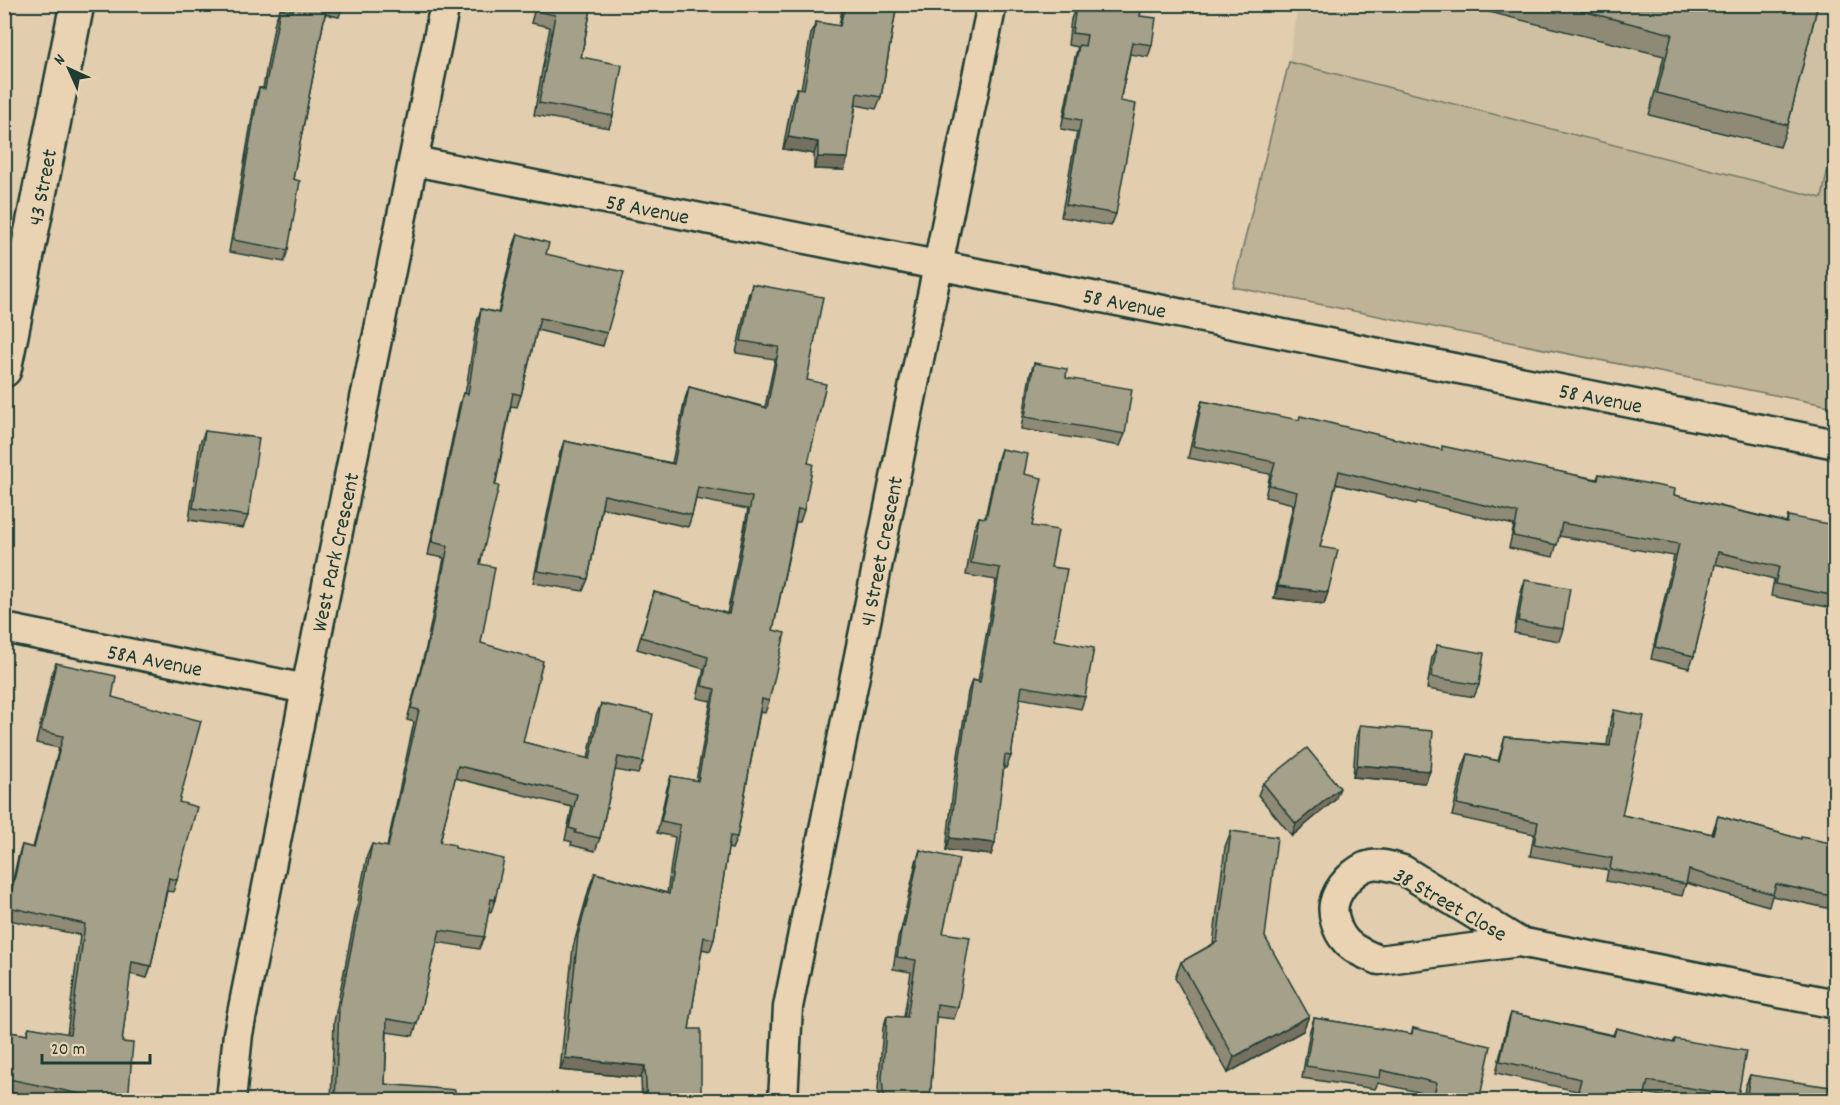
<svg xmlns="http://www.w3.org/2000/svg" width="1840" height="1105" font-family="Dekko,sans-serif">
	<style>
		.built { fill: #d0c0a3 }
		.green { fill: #beb297; stroke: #6e7866; stroke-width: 1.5 }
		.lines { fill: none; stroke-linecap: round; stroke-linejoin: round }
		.minor-casing { stroke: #1f3d34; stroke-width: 33 }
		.tertiary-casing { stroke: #1f3d34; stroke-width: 38 }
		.minor { stroke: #ead3b3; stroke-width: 28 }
		.tertiary { stroke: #ead3b3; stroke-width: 33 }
		.wall { fill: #8e8a76; stroke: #1f3d34; stroke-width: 1.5 }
		.shaded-wall { fill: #747060; stroke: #1f3d34; stroke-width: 1.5 }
		.building { fill: #a5a089; stroke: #1f3d34; stroke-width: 1.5 }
		.labels { text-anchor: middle; stroke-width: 4.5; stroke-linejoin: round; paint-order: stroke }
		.street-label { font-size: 22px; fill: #1f3d34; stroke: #ead3b3 }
	</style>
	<rect width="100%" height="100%" fill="#e2cdae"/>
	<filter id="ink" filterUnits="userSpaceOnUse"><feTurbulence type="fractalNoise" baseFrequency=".0167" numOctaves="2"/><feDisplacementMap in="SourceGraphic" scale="12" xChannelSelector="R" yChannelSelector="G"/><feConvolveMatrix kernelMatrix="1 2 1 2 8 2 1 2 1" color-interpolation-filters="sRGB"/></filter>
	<g filter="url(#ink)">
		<!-- built -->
		<polygon class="built" points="1298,5 1835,5 1835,132 1823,198 1289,62"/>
		<!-- green -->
		<polygon class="green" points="1289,62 1822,198 1835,132 1835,407 1233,287"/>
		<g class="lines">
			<defs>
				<g id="minor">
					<polyline points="414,161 1836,444"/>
					<polyline points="4,628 306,689"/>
					<path d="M1519 942 1403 870C1393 867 1382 863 1371 865 1355 868 1337 888 1334 904 1332 914 1337 931 1344 939 1352 950 1367 955 1379 960L1519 942 1836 1004"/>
					<polyline points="231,1100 238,1034 306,689 445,4"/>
					<polyline points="783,1100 788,1007 946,226 992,4"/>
				</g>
				<polyline id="tertiary" points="4,370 77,4"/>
			</defs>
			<!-- minor casing -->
			<use href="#minor" class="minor-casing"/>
			<!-- tertiary casing -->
			<use href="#tertiary" class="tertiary-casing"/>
			<!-- minor -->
			<use href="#minor" class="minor"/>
			<!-- tertiary -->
			<use href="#tertiary" class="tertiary"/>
		</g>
		<!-- wall -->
		<g class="wall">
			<polygon points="291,4 343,4 339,17 325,14 293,179 288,250 284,262 229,252 255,100 259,88 263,88 275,21 280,9 290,11"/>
			<polygon points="536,4 592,4 581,57 613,116 609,128 534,115 550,27 531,23"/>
			<polygon points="843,4 897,4 881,97 876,109 856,105 844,170 814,169 814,154 783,149 792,100 797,88 801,89 811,34 816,22 839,26"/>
			<polygon points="1089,4 1142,4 1140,16 1152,45 1148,57 1130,54 1120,101 1116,214 1111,226 1061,217 1077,132 1061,129 1075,57 1078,47 1068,45 1071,19 1076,7 1088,9"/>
			<polygon points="1478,4 1818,4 1788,125 1780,147 1649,115 1664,56 1477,9"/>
			<polygon points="518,234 546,254 607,333 603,346 537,330 521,395 517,407 511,406 480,564 481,643 523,742 588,759 596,716 601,704 643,762 638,774 615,770 600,838 595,851 571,845 572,842 565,840 572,807 455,778 440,842 455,848 495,900 491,912 488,911 484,937 479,949 437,942 417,1024 413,1036 387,1032 385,1084 455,1101 331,1101 334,1022 367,856 372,844 387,847 414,722 407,720 426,648 444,558 428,555 459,406 463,393 465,394 477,322 481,309 498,313 513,247"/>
			<polygon points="752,284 807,380 808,463 804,510 800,522 796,522 773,630 769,701 765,713 760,712 737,837 732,849 728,848 714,939 710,951 702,949 689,1029 701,1101 642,1101 641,1078 560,1070 573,947 590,885 595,873 667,893 675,837 657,833 667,788 671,776 696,781 711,701 697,698 704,669 637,649 654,592 727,614 748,509 696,499 692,515 688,527 602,508 588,579 583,591 533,583 560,453 564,441 672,463 685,399 689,387 765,407 775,359 736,353 748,296"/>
			<polygon points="1034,363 1066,378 1125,434 1120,446 1021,429 1030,375"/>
			<polygon points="1202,401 1441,450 1597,479 1599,474 1674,495 1786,522 1788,516 1830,544 1836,545 1836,612 1833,612 1833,608 1771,596 1774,579 1715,564 1694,656 1689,668 1651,659 1674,556 1559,536 1553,557 1509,548 1514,525 1417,502 1416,504 1336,484 1320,547 1328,592 1324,604 1274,598 1293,504 1265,497 1270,474 1188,458 1198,413"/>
			<polygon points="205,431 248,516 243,528 189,520 200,443"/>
			<polygon points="1001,449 1024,474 1032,526 1051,567 1054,640 1085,697 1081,709 1020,698 1011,756 1006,768 1004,767 991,855 946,850 954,781 968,692 972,680 978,681 996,580 966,575 974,528 979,517 985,518 997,461"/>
			<polygon points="1525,580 1563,629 1559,641 1514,633 1521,592"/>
			<polygon points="1437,645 1479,685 1474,697 1427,689 1432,657"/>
			<polygon points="56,663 112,697 179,802 177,880 173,892 167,891 151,966 147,978 130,974 122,1042 128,1101 52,1101 4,1091 4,1031 26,1035 29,1027 67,1034 80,935 4,919 18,857 22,845 33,848 59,748 36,743 52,674"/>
			<polygon points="1614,710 1622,815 1712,834 1718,816 1800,839 1836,844 1836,910 1772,896 1769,906 1686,883 1682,896 1606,881 1608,870 1530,856 1534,834 1452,816 1463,766 1468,754 1498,761 1505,737 1607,745 1610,722"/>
			<polygon points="1360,725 1430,771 1425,783 1353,777 1356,737"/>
			<polygon points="1263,783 1335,800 1292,836 1258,795"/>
			<polygon points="1231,831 1265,937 1303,1031 1228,1073 1175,978 1181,962 1213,944 1225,847"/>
			<polygon points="920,850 943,933 958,1007 954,1019 936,1017 930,1100 938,1101 879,1101 878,1090 883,1028 887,1016 904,1017 911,972 893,969 898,938 902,927 916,862"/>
			<polygon points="1511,1013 1613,1035 1616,1028 1673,1043 1675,1039 1738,1096 1736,1101 1690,1101 1645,1093 1643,1101 1574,1101 1577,1091 1496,1073 1507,1025"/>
			<polygon points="1314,1018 1411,1034 1413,1028 1479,1101 1431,1101 1432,1095 1378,1083 1375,1089 1302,1078 1310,1030"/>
			<polygon points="1750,1075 1828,1101 1743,1101 1745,1087"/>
		</g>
		<!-- shaded-wall -->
		<g class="shaded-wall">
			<polygon points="788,137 818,142 814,154 783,149"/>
			<polygon points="818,157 848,158 844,170 814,169"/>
			<polygon points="1278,586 1328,592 1324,604 1274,598"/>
			<polygon points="1357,765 1430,771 1425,783 1353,777"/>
			<polygon points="1340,788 1335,800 1292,836 1296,824"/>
			<polygon points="950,838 995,843 991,855 946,850"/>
			<polygon points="1309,1016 1303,1031 1228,1073 1234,1057"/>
			<polygon points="565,1058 645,1066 641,1078 560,1070"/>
		</g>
		<!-- building -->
		<g class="building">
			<polygon points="294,4 327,4 293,179 300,181 288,250 233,240 259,88 265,89 280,9 293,11"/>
			<polygon points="537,4 592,4 581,57 622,65 613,116 539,103 555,15 536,11"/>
			<polygon points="845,4 897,4 881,97 857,93 848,158 818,157 818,142 788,137 797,88 804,89 816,22 840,26"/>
			<polygon points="1091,4 1142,4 1140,16 1156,18 1152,45 1132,42 1120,101 1136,104 1116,214 1066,205 1081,120 1065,117 1079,45 1085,46 1087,35 1072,33 1076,7 1091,9"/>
			<polygon points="1555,4 1818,4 1788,125 1657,93 1672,34"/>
			<polygon points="518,234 549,243 546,254 624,272 607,333 540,318 521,395 513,393 495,485 499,486 480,564 495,567 481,643 543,661 523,742 590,759 601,704 653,714 643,762 618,757 600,838 575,833 576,830 569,828 577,794 458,766 440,842 455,845 455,848 504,859 495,900 491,899 484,937 440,930 417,1024 387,1019 385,1084 455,1090 455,1101 335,1101 339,1009 372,844 388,847 419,710 411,708 430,636 448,546 432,542 463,393 468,394 481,309 499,313"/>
			<polygon points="752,284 823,297 807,380 826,384 808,463 813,464 804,510 798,509 773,630 785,633 769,701 762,699 737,837 730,836 714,939 704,937 689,1029 701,1029 701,1101 647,1101 645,1066 565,1058 578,935 595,873 669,894 680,825 661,821 671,776 698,781 715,689 702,686 708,657 641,637 654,592 729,614 752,497 698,487 692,515 604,495 588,579 537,571 564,441 674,464 689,387 767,408 779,347 741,341"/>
			<polygon points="1034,363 1067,369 1066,378 1132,389 1125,434 1025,417"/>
			<polygon points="1202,401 1299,420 1300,416 1442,450 1442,446 1598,480 1599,474 1675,489 1674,495 1787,523 1788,516 1834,525 1830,544 1836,545 1836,596 1775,584 1779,567 1718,552 1694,656 1655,647 1679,544 1562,523 1557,545 1513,536 1518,513 1421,490 1421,492 1339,471 1320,547 1338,550 1328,592 1278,586 1297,492 1269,485 1275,462 1193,446"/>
			<polygon points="205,431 259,438 248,516 193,508"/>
			<polygon points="1001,449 1028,454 1024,474 1042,478 1032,526 1058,530 1051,567 1067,569 1054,640 1094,648 1085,697 1022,686 1011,756 1005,755 995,843 950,838 958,769 972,680 980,682 1000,568 971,563 979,517 986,518"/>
			<polygon points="1525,580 1570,588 1563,629 1518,621"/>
			<polygon points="1437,645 1484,653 1479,685 1431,677"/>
			<polygon points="56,663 116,676 112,697 201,721 179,802 197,807 177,880 169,878 151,966 132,962 122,1042 133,1043 128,1101 114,1101 4,1078 4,1031 27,1035 29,1027 70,1034 85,924 8,907 22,845 34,848 63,736 41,731"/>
			<polygon points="1614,710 1644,716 1622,815 1713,834 1718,816 1801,839 1801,837 1836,844 1836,897 1776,884 1773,894 1689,870 1686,884 1610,869 1612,858 1534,844 1538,822 1457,804 1468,754 1499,761 1505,737 1610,746"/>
			<polygon points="1360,725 1433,731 1430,771 1357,765"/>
			<polygon points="1307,748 1340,788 1296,824 1263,783"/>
			<polygon points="1231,831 1277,837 1265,937 1309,1016 1234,1057 1181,962 1217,942"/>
			<polygon points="920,850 959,859 943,933 970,937 958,1007 937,1004 930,1100 938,1099 938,1101 884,1101 882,1078 887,1016 907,1017 916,960 897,957 902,926 904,927"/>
			<polygon points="1511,1013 1614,1036 1616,1028 1674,1043 1675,1039 1746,1051 1738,1096 1648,1081 1644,1098 1632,1096 1631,1101 1617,1101 1578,1091 1581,1079 1500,1061"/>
			<polygon points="1314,1018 1412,1034 1413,1028 1491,1046 1479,1101 1432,1101 1437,1083 1381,1070 1380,1078 1306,1066"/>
			<polygon points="1750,1075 1830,1087 1828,1101 1746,1101"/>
		</g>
	</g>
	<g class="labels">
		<!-- street labels -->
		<g class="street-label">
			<text transform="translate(41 187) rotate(-79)" y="8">43 Street</text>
			<text transform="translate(648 208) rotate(11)" y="8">58 Avenue</text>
			<text transform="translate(1125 302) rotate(11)" y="8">58 Avenue</text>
			<text transform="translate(1601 397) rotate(11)" y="8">58 Avenue</text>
			<text transform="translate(880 551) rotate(-79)" y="8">41 Street Crescent</text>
			<text transform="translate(334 552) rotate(-78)" y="8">West Park Crescent</text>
			<text transform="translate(155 659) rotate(11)" y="8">58A Avenue</text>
			<text transform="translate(1451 903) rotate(30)" y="8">38 Street Close</text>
		</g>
	</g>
	<!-- margin -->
	<rect width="1840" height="1105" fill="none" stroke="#ead3b3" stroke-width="24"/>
	<rect x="12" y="12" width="1816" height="1081" fill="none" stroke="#1f3d34" stroke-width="2" filter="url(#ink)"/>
	<!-- north arrow -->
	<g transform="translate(69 69) rotate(315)" stroke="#ead3b3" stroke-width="4.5" paint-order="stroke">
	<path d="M0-4.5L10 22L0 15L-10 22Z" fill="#1f3d34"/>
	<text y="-9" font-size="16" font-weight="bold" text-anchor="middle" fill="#1f3d34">N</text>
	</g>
	<!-- scale -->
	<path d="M42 1054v9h108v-9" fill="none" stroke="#1f3d34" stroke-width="3"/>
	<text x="51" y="1054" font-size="18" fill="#1f3d34" stroke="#ead3b3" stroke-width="4.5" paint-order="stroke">20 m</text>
</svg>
